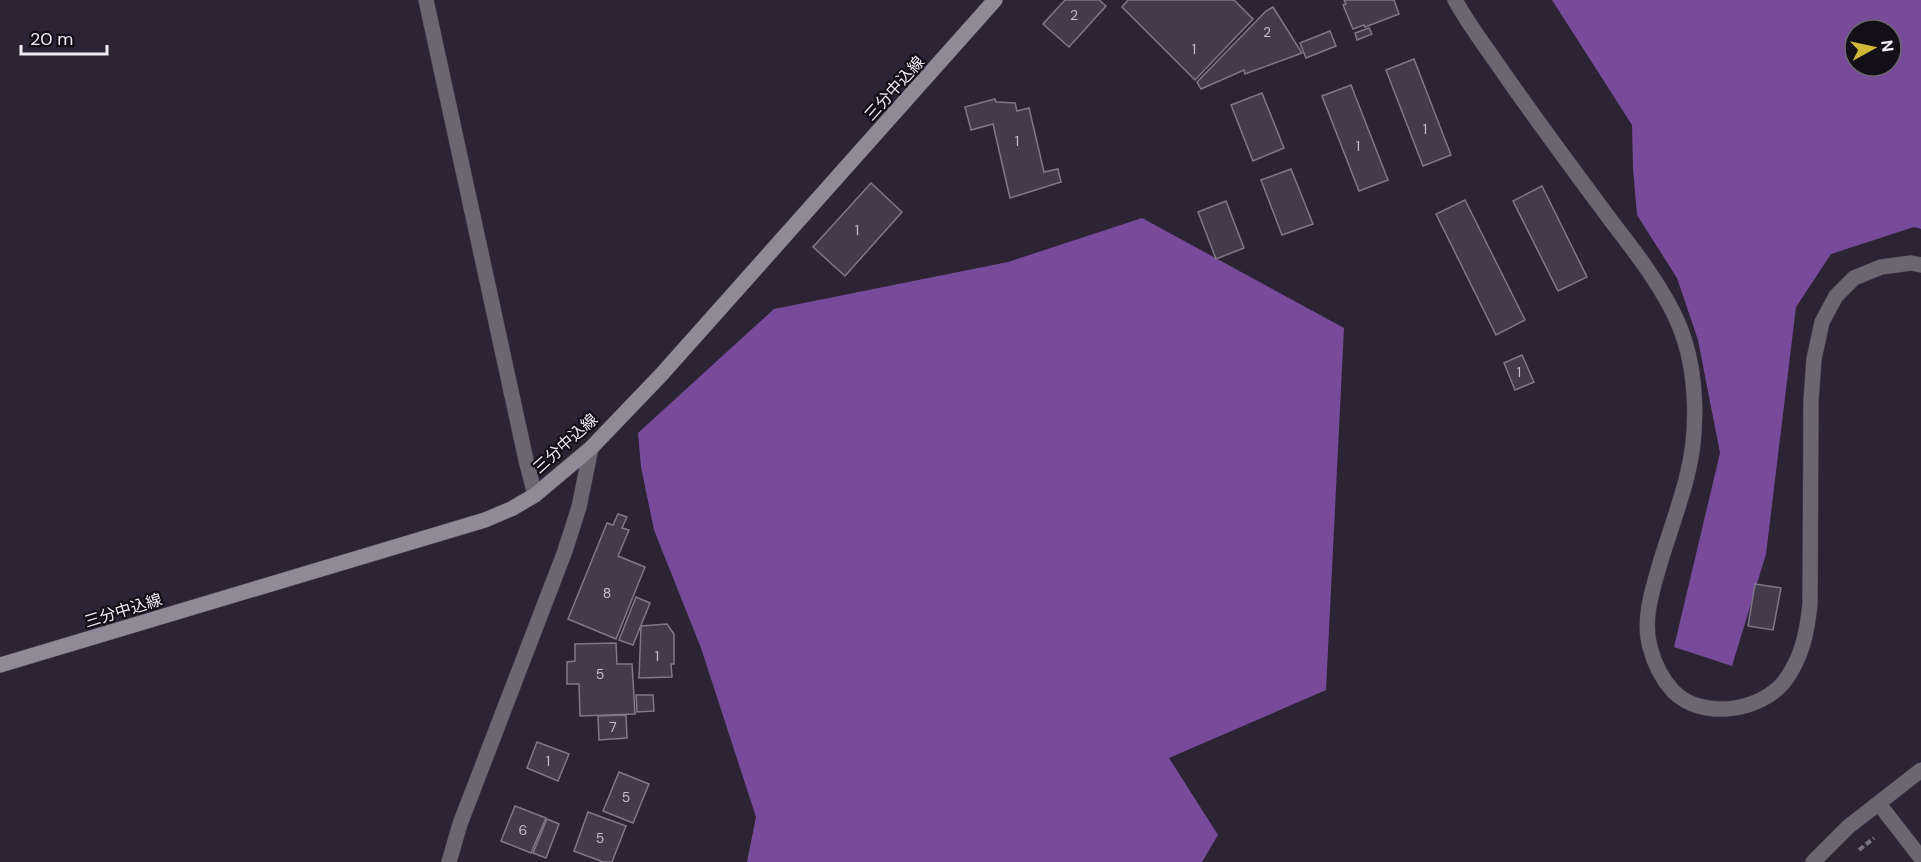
<svg xmlns="http://www.w3.org/2000/svg" width="1921" height="862" font-family="'DM Sans','Noto Sans JP',sans-serif">
	<style>
		.forest { fill: #774b99; fill-rule: evenodd }
		.building { fill: #433a4c; stroke: #81778b; stroke-width: 1.5 }
		.lines { fill: none; stroke-linecap: round; stroke-linejoin: round }
		.street-casing { stroke: #47404f; stroke-width: 16 }
		.secondary-casing { stroke: #47404f; stroke-width: 16 }
		.path { stroke: #77707e; stroke-width: 4; stroke-dasharray: 6 3; stroke-linecap: butt }
		.street { stroke: #6b666f; stroke-width: 15 }
		.secondary { stroke: #908997; stroke-width: 15 }
		.labels { text-anchor: middle; stroke-width: 4.5; stroke-linejoin: round; paint-order: stroke }
		.number-label { font-size: 14px; fill: #c5bfcc }
		.street-label { font-size: 16px; fill: #f0ebf6; stroke: #130f16 }
	</style>
	<rect width="100%" height="100%" fill="#2c2434"/>
	<!-- forest -->
	<g class="forest">
		<path d="M1552 0H1921V229L1914 227 1831 254 1796 307 1766 554 1732 666 1674 647 1720 453 1698 340 1677 278 1637 215 1633 168 1632 125ZM1855 30H1891V66H1855Z"/>
		<polygon points="1142,218 1344,328 1326,690 1169,758 1218,835 1202,862 747,862 756,817 701,648 654,530 641,467 638,433 774,309 1008,262"/>
	</g>
	<!-- building -->
	<g class="building">
		<polygon points="1065,0 1099,0 1106,6 1069,47 1043,24"/>
		<polygon points="1128,0 1234,0 1253,19 1195,80 1122,7"/>
		<polygon points="1344,0 1394,0 1399,14 1365,27 1364,25 1353,29 1343,5 1346,4"/>
		<polygon points="1273,7 1302,53 1245,74 1244,70 1201,89 1197,82 1266,11"/>
		<polygon points="1369,28 1372,34 1357,40 1355,33"/>
		<polygon points="1330,31 1336,46 1306,58 1300,43"/>
		<polygon points="1414,59 1451,155 1423,166 1386,70"/>
		<polygon points="1351,85 1388,180 1359,191 1322,96"/>
		<polygon points="1262,93 1284,148 1253,161 1231,105"/>
		<polygon points="995,99 996,102 1015,103 1017,111 1029,108 1044,172 1058,169 1061,182 1010,198 993,124 971,130 965,107"/>
		<polygon points="1291,169 1313,224 1282,235 1261,180"/>
		<polygon points="871,183 902,212 845,276 813,247"/>
		<polygon points="1542,186 1587,277 1558,291 1513,201"/>
		<polygon points="1465,200 1525,320 1496,335 1436,214"/>
		<polygon points="1226,201 1244,248 1216,259 1198,212"/>
		<polygon points="1522,355 1534,382 1515,390 1504,363"/>
		<polygon points="618,514 627,517 622,528 629,530 618,556 645,567 616,639 568,619 607,523 613,525"/>
		<polygon points="1755,584 1781,588 1773,630 1748,626"/>
		<polygon points="636,597 650,603 633,645 619,640"/>
		<polygon points="667,624 674,634 674,664 671,664 672,677 639,678 641,626"/>
		<polygon points="616,643 617,664 632,664 635,714 580,716 579,684 567,684 567,662 575,661 575,644"/>
		<polygon points="636,695 653,695 654,711 637,712"/>
		<polygon points="626,715 627,738 599,740 598,716"/>
		<polygon points="537,742 569,754 558,781 527,768"/>
		<polygon points="619,772 649,784 633,823 603,811"/>
		<polygon points="515,806 546,818 531,853 501,841"/>
		<polygon points="588,812 626,826 612,862 603,862 574,851"/>
		<polygon points="547,819 559,824 546,858 533,853"/>
	</g>
	<g class="lines">
		<defs>
			<g id="street">
				<polyline points="426,0 526,460 535,495"/>
				<path d="M1455 0C1467 22 1482 42 1496 62 1533 116 1573 169 1612 222 1636 253 1664 289 1679 325 1698 371 1699 433 1686 480 1679 507 1669 534 1661 560 1653 588 1642 619 1650 647 1654 663 1662 679 1673 691 1701 720 1759 712 1784 682 1802 658 1807 633 1810 604L1811 400 1814 359 1822 322 1836 296 1854 278 1881 267 1911 263 1921 265"/>
				<polyline points="1879,804 1921,858"/>
				<polyline points="449,862 460,824 565,551 579,507 591,448"/>
				<polyline points="1813,862 1848,827 1921,770"/>
			</g>
			<polyline id="secondary" points="0,665 485,520 513,508 535,495 591,448 661,375 995,0"/>
		</defs>
		<!-- street casing -->
		<use href="#street" class="street-casing"/>
		<!-- secondary casing -->
		<use href="#secondary" class="secondary-casing"/>
		<!-- path -->
		<polyline class="path" points="1859,850 1874,838"/>
		<!-- street -->
		<use href="#street" class="street"/>
		<!-- secondary -->
		<use href="#secondary" class="secondary"/>
	</g>
	<g class="labels">
		<!-- number labels -->
		<g class="number-label">
			<text x="1074" y="20">2</text>
			<text x="1267" y="37">2</text>
			<text x="1194" y="54">1</text>
			<text x="1425" y="134">1</text>
			<text x="1017" y="146">1</text>
			<text x="1358" y="151">1</text>
			<text x="857" y="235">1</text>
			<text x="1519" y="377">1</text>
			<text x="607" y="598">8</text>
			<text x="657" y="661">1</text>
			<text x="600" y="679">5</text>
			<text x="613" y="732">7</text>
			<text x="548" y="766">1</text>
			<text x="626" y="802">5</text>
			<text x="523" y="835">6</text>
			<text x="600" y="843">5</text>
		</g>
		<!-- street labels -->
		<g class="street-label">
			<text transform="translate(894 88) rotate(-48)" y="6">三分中込線</text>
			<text transform="translate(565 443) rotate(-42)" y="6">三分中込線</text>
			<text transform="translate(123 610) rotate(-17)" y="6">三分中込線</text>
		</g>
	</g>
	<!-- north arrow -->
	<g transform="translate(1873 48) rotate(82)"><circle r="28" fill="#130f16" stroke="#6b6770" stroke-width="1.5"/>
	<path d="M0-4.5L10 22L0 15L-10 22Z" fill="#cfb837"/>
	<text y="-9" font-size="16" font-weight="bold" text-anchor="middle" fill="#f0ebf6">N</text>
	</g>
	<!-- scale -->
	<path d="M21 45v9h86v-9" fill="none" stroke="#f0ebf6" stroke-width="3"/>
	<text x="30" y="45" font-size="18" fill="#f0ebf6" stroke="#130f16" stroke-width="4.5" paint-order="stroke">20 m</text>
</svg>
